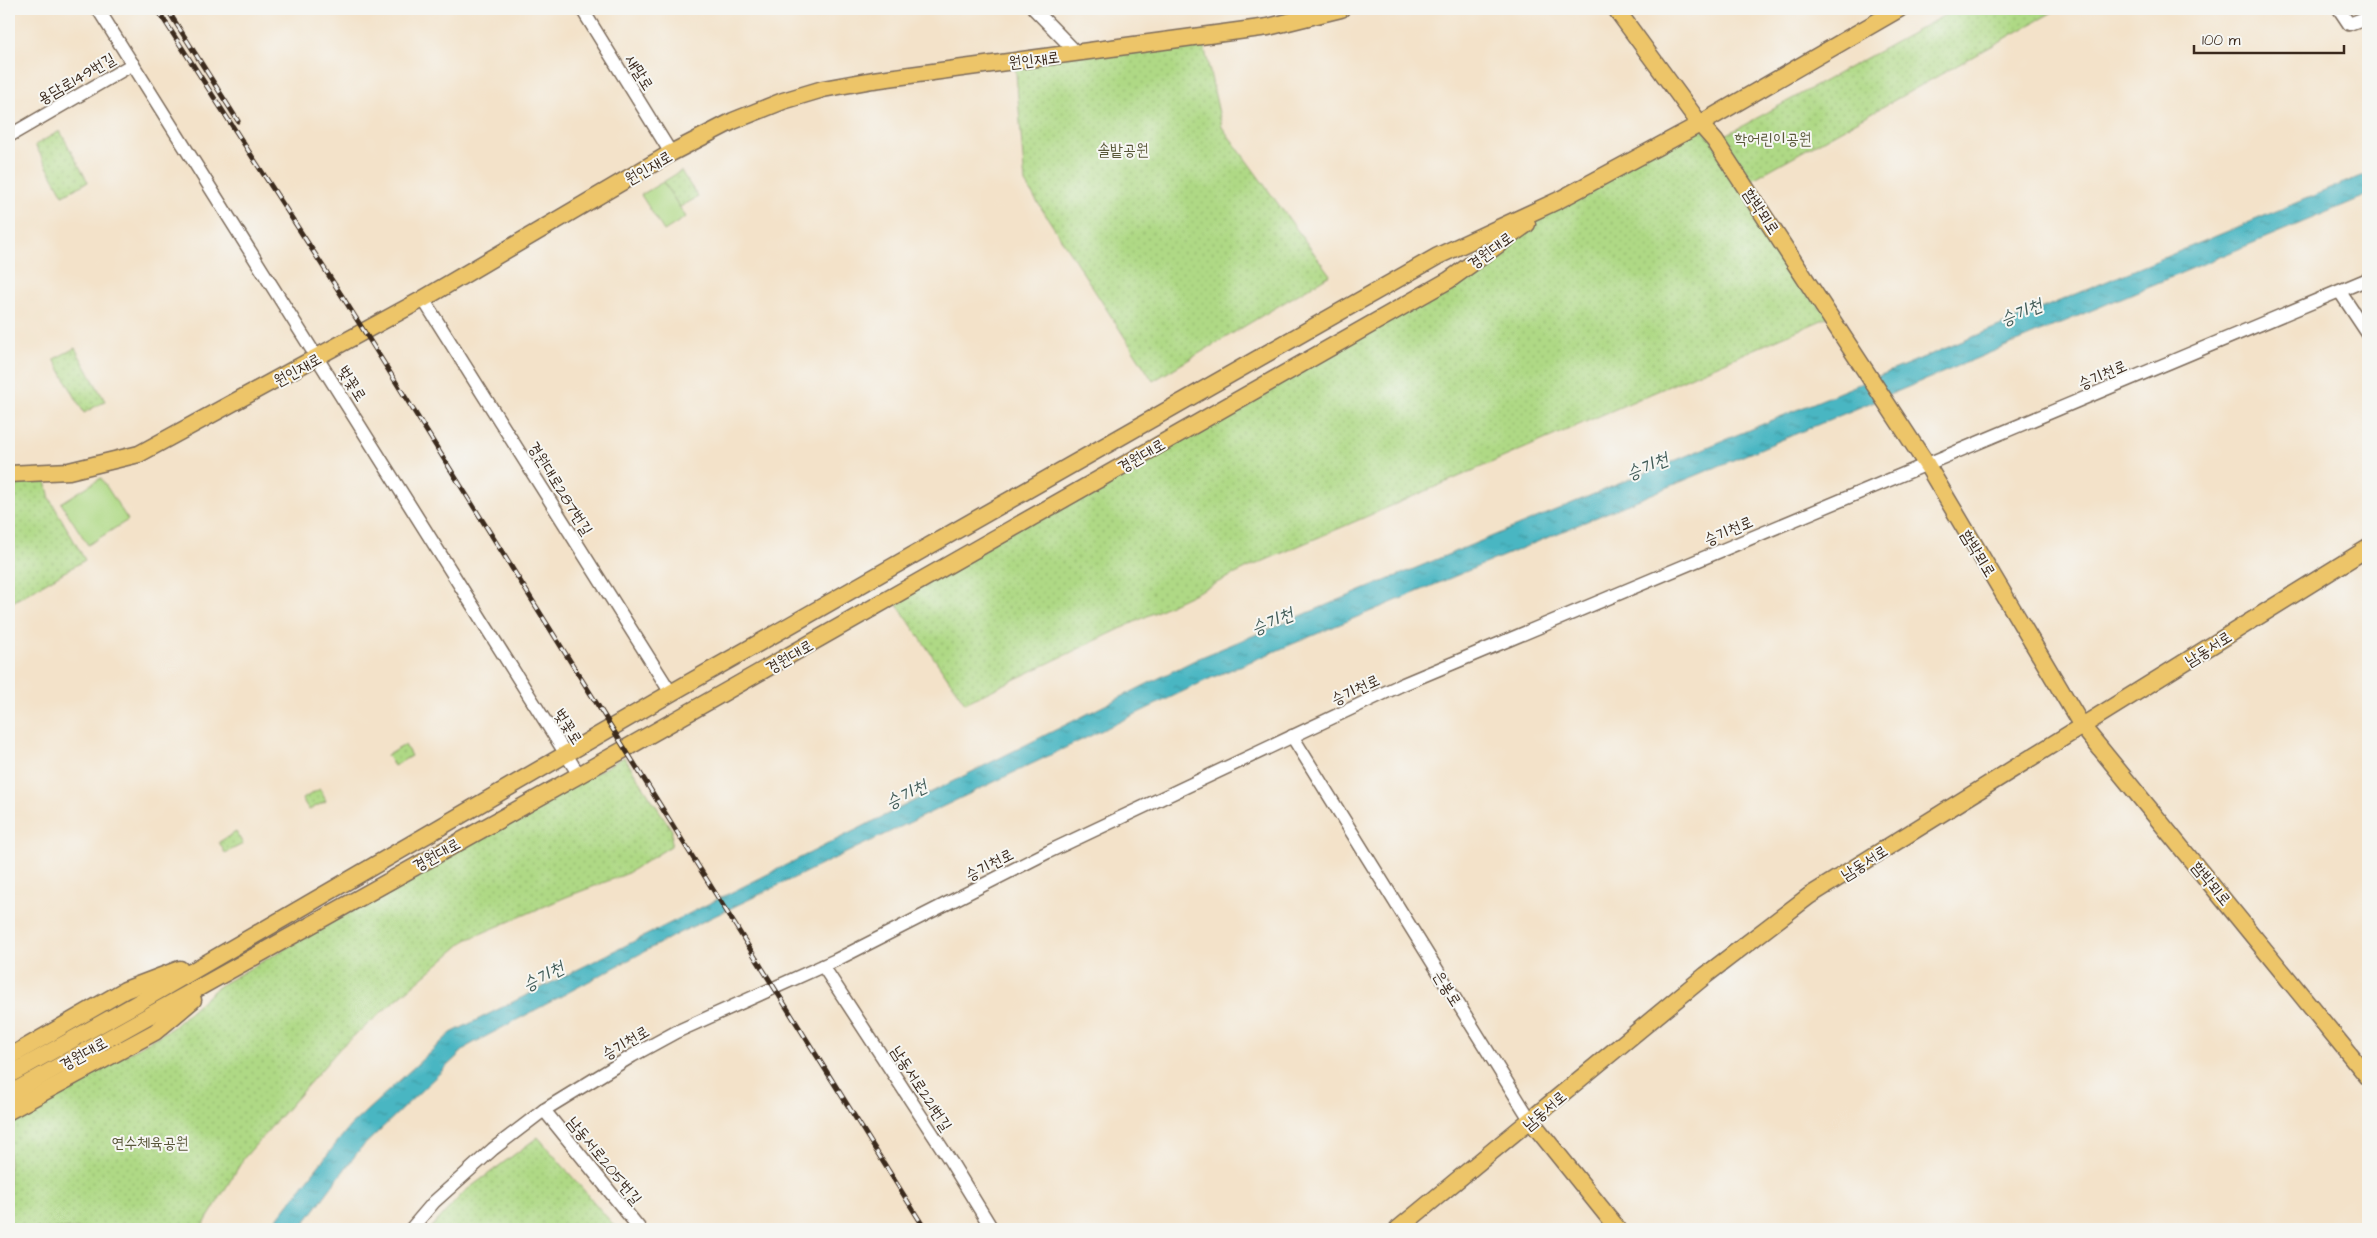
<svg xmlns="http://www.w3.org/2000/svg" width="2377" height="1238" font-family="'Architects Daughter','Poor Story',sans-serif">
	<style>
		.grass { fill: url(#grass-dots); stroke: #758252 }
		.pitch { fill: #afd985; stroke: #758252 }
		.water { fill: url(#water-ripples); stroke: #427070 }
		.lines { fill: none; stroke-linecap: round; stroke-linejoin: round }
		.minor-casing { stroke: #7b6a5a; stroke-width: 15 }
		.major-casing { stroke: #7b6a5a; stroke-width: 19 }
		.minor { stroke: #fff; stroke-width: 12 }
		.major { stroke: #edc569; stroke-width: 16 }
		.rail-casing { stroke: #3b2a1e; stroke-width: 5 }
		.rail { stroke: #f6f6f2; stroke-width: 3; stroke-dasharray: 9; stroke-linecap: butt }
		.labels { text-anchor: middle; stroke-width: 4; stroke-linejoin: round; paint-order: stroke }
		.street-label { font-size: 16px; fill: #3b2a1e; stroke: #f6f6f2 }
		.park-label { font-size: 16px; fill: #585638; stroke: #f6f6f2 }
		.water-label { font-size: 18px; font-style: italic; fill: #405b57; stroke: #f6f6f2 }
	</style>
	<defs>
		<pattern id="grass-dots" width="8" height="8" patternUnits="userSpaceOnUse" patternTransform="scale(1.25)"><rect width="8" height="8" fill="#afd985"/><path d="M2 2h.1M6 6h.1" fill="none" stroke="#97ba72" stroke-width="1.8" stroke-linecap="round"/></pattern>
		<pattern id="water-ripples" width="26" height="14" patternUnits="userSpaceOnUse" patternTransform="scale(1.25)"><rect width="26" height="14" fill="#48b6c2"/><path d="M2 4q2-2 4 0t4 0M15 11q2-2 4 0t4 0" fill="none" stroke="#3d949d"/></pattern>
	</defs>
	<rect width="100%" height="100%" fill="#f6f6f2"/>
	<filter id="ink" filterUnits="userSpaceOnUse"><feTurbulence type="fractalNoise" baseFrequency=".02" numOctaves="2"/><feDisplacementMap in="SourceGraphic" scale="10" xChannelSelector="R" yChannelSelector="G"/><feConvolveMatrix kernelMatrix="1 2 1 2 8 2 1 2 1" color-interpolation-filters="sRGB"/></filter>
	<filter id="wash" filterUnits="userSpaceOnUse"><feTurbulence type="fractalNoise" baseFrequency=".0096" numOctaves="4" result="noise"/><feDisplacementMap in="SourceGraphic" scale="20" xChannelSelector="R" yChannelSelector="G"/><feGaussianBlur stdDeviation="1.12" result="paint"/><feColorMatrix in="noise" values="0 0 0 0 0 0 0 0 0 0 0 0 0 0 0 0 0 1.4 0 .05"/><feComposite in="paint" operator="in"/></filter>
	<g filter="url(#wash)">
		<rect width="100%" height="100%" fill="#f3e2c9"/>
		<!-- grass -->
		<g class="grass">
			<polygon points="1956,9 2058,9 1744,184 1715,141"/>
			<polygon points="1202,36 1222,127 1330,275 1153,381 1025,183 1015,61"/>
			<polygon points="1700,124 1831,316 1252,566 965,703 892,597 1449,280 1559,200"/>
			<polygon points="60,131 88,182 63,195 35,145"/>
			<polygon points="681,171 698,197 680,207 663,182"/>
			<polygon points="75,348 105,401 84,413 54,359"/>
			<polygon points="44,472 50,499 85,560 9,604 9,474"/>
			<polygon points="405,745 411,756 394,766 387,755"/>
			<polygon points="624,757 672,830 671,846 626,874 566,897 466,940 341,1047 244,1158 201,1229 9,1229 9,1122 172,1028 219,986"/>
			<polygon points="320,789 326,801 309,810 302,799"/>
			<polygon points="236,832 243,844 225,853 219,842"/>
			<polygon points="538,1137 617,1229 430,1229 464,1192"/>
		</g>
		<!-- pitch -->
		<g class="pitch">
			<polygon points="663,182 686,217 664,231 641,195"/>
			<polygon points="101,478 128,520 88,545 61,503"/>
		</g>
		<!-- water -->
		<polygon class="water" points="2368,173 2368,195 1211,678 679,933 468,1046 360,1149 300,1229 270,1229 279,1216 350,1126 451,1033 1199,658"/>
	</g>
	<g filter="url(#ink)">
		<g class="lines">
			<defs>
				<g id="minor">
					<polyline points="98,9 579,775"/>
					<polyline points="582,9 671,153"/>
					<polyline points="1034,9 1077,53"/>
					<polyline points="2339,9 2349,24 2368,17"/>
					<polyline points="9,136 133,64"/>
					<polyline points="2340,292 2368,334"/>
					<polyline points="423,299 671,693"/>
					<polyline points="1292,736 1531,1121"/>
					<polyline points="823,966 951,1162 992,1229"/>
					<polyline points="544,1110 640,1229"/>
					<polyline points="411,1229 434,1202 493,1149 544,1110 632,1056 676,1032 836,960 1048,852 1401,685 2368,279"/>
				</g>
				<g id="major">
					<polyline points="1616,9 1700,124 1715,141 1927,465 2082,726 2368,1077"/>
					<polyline points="9,474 69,471 139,454 423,299 671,153 733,121 783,101 823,89 873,80 1268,27 1341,9"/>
					<polyline points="9,1057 125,990 180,969"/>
					<polyline points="9,1075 136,1004 671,693 1438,256 1559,200 1700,124 1899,9"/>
					<polyline points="9,1094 579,775 1449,280 1527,224"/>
					<polyline points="9,1111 155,1032 193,1000"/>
					<polyline points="1531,1121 1618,1229"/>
					<polyline points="1398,1229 1706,975 1809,896 2368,548"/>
				</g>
			</defs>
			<!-- minor casing -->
			<use href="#minor" class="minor-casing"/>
			<!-- major casing -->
			<use href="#major" class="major-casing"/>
			<!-- minor -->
			<use href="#minor" class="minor"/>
			<!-- major -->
			<use href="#major" class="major"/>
			<defs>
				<g id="rail">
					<polyline points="157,9 344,299 925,1229"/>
					<polyline points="167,9 238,121"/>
				</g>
			</defs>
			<!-- rail casing -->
			<use href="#rail" class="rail-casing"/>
			<!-- rail -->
			<use href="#rail" class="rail"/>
		</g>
	</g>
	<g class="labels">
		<!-- street labels -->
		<g class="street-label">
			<text transform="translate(1034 59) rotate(-7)" y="6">원인재로</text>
			<text transform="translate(640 72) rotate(58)" y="6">새말로</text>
			<text transform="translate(76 78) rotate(-30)" y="6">용담로149번길</text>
			<text transform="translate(648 167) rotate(-30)" y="6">원인재로</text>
			<text transform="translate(1762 211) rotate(57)" y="6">함박뫼로</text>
			<text transform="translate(1490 250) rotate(-36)" y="6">경원대로</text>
			<text transform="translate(297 369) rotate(-29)" y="6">원인재로</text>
			<text transform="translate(2102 374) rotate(-23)" y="6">승기천로</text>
			<text transform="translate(353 383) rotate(58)" y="6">벚꽃로</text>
			<text transform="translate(1141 455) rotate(-30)" y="6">경원대로</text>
			<text transform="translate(561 488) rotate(58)" y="6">경원대로287번길</text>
			<text transform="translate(1728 530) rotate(-23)" y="6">승기천로</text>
			<text transform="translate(1979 553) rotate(59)" y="6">함박뫼로</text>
			<text transform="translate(2208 648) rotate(-32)" y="6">남동서로</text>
			<text transform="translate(789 656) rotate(-30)" y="6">경원대로</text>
			<text transform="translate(1355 689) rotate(-25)" y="6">승기천로</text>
			<text transform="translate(569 726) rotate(58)" y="6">벚꽃로</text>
			<text transform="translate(436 854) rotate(-29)" y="6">경원대로</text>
			<text transform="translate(1864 862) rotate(-32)" y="6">남동서로</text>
			<text transform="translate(989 864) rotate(-27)" y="6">승기천로</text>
			<text transform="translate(2212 883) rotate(51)" y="6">함박뫼로</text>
			<text transform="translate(1448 988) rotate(58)" y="6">은봉로</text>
			<text transform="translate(625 1042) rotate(-30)" y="6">승기천로</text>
			<text transform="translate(83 1053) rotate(-29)" y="6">경원대로</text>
			<text transform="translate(922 1088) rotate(57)" y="6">남동서로221번길</text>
			<text transform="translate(1544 1110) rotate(-40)" y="6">남동서로</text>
			<text transform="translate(605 1160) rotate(51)" y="6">남동서로205번길</text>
		</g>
		<!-- park labels -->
		<g class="park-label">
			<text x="1773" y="144">학어린이공원</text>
			<text x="1123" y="155">솔밭공원</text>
			<text x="150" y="1148">연수체육공원</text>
		</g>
		<!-- water labels -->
		<g class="water-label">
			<text transform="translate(2021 312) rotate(-22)" y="6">승기천</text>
			<text transform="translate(1647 466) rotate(-22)" y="6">승기천</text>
			<text transform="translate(1272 621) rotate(-22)" y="6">승기천</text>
			<text transform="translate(906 794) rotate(-26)" y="6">승기천</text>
			<text transform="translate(543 976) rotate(-27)" y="6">승기천</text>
		</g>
	</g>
	<!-- margin -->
	<rect width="2377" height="1238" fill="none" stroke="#f6f6f2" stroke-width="30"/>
	<!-- scale -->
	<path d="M2194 45v8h150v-8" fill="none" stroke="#3b2a1e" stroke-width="2.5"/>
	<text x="2202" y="45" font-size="15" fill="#3b2a1e" stroke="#f6f6f2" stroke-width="4" paint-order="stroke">100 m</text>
</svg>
